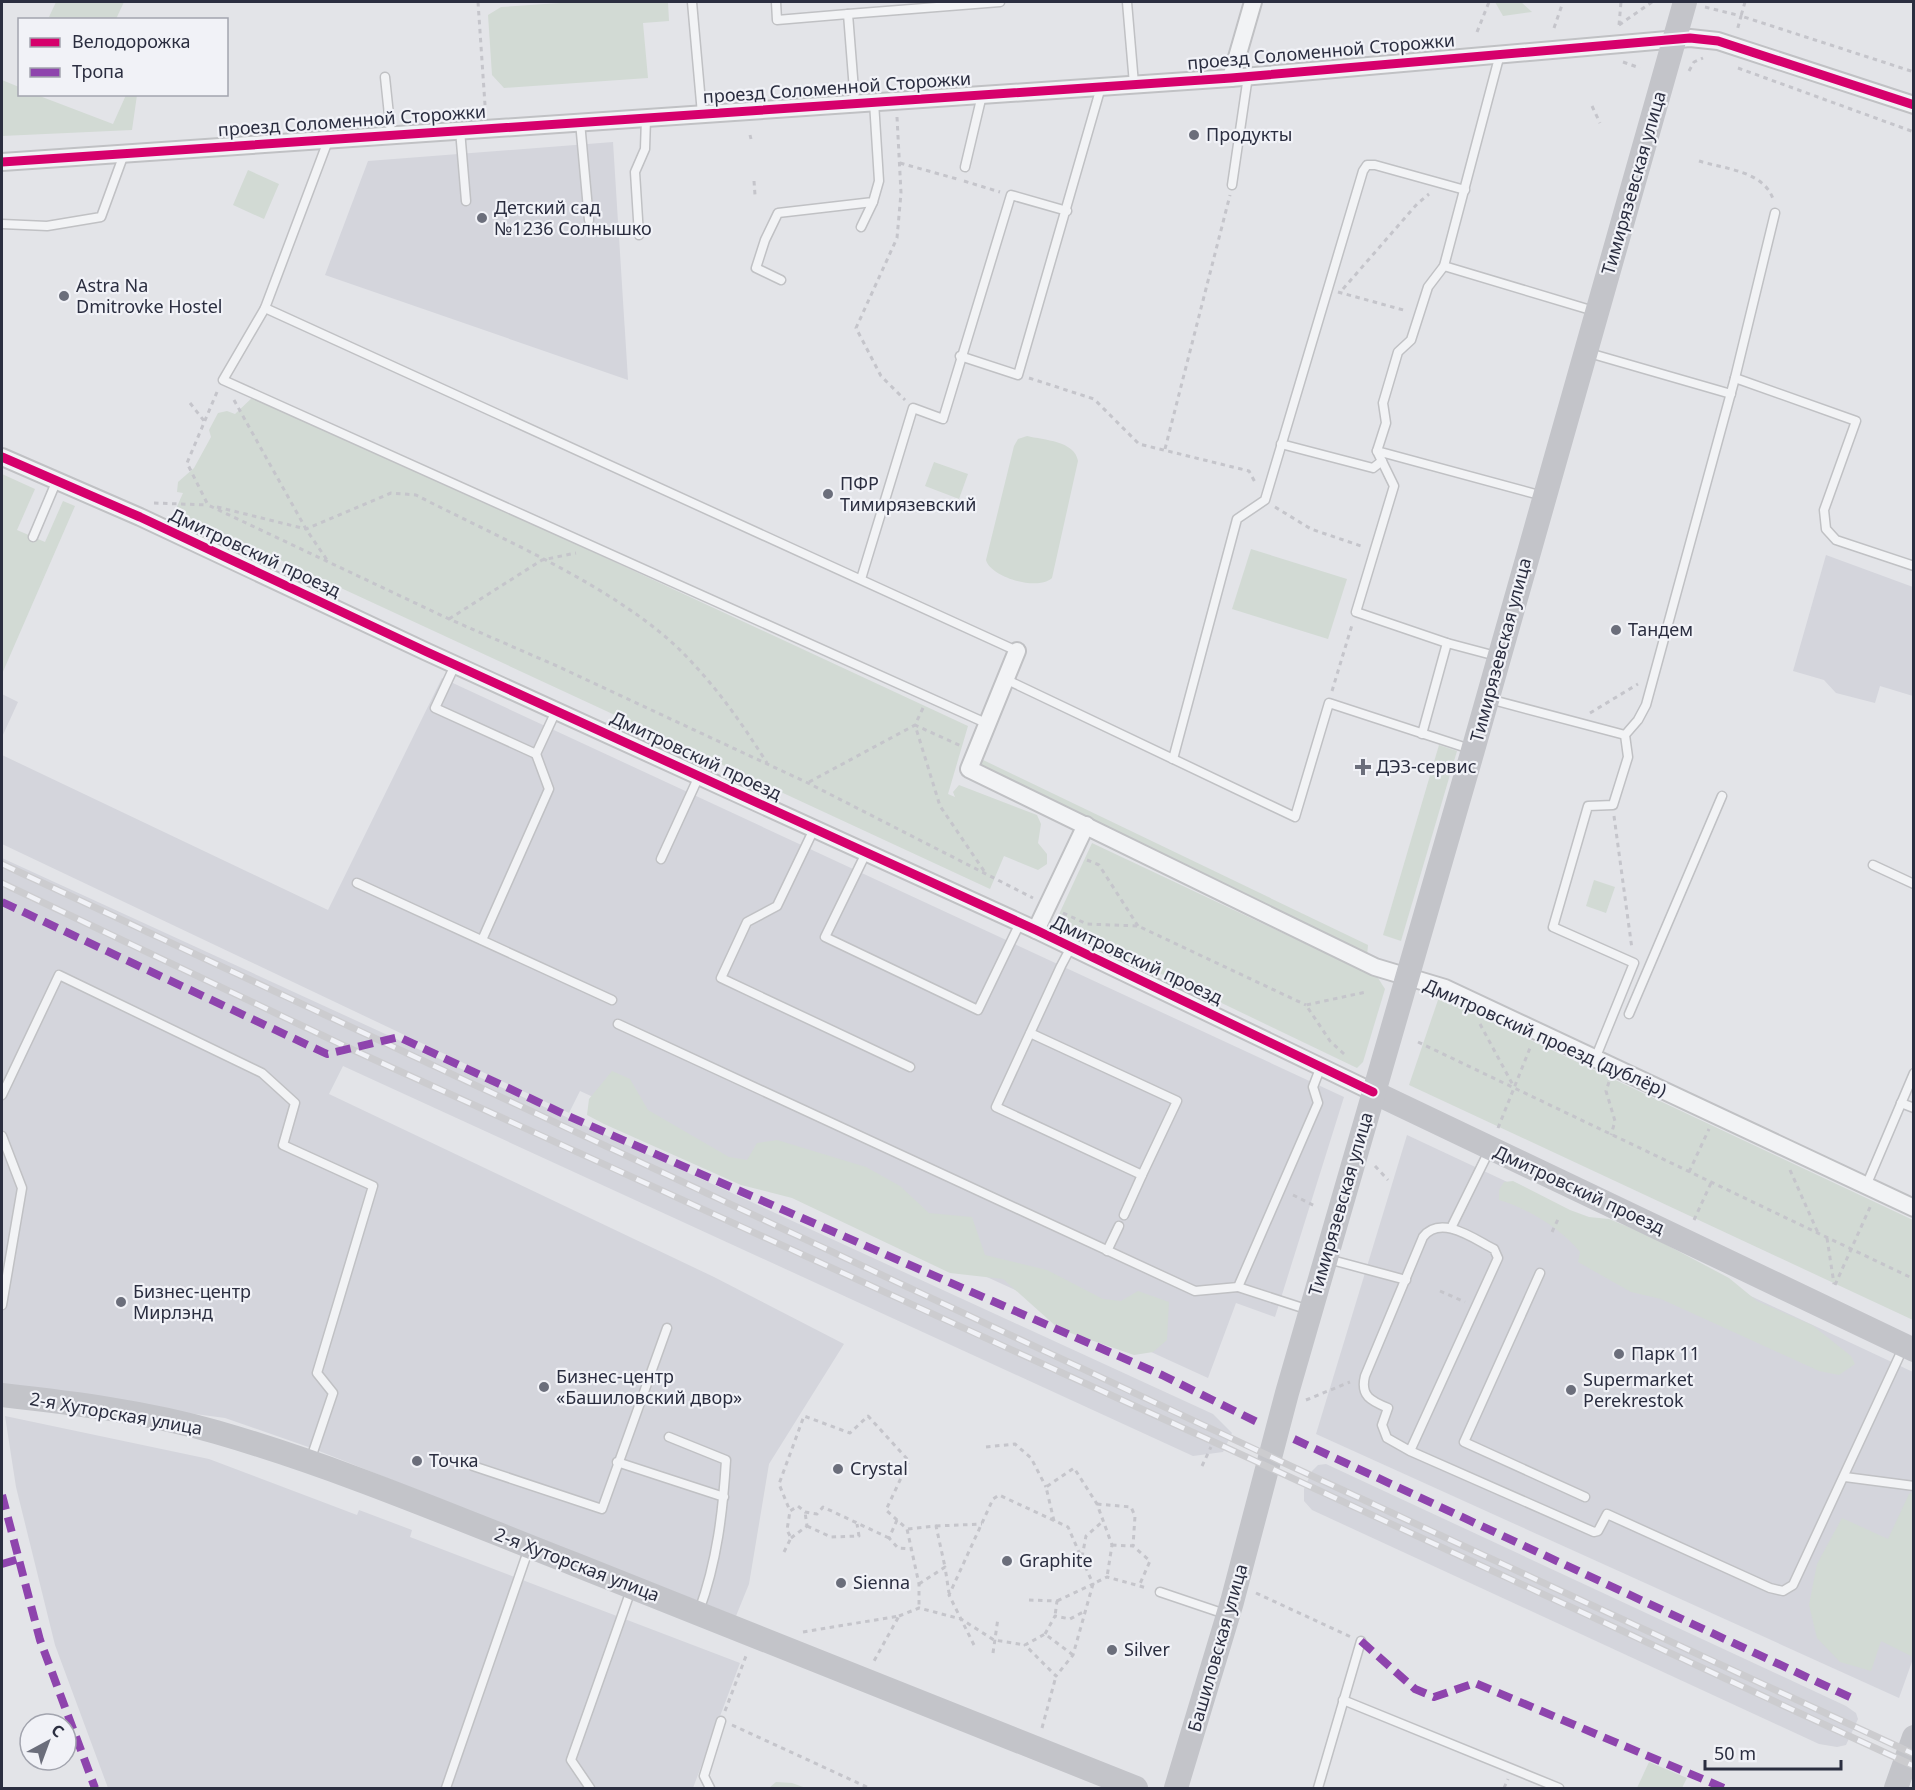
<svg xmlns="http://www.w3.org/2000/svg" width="1915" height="1790" font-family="'Noto Sans',sans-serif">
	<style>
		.built { fill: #d4d5dc }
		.green { fill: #d2dad4 }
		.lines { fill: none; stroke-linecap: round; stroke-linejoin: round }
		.lane-casing { stroke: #c0c1c4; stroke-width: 11 }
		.street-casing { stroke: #c0c1c4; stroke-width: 20 }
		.path { stroke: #c5c5cb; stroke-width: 3; stroke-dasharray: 4.5 4.5; stroke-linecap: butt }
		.lane { stroke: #f2f3f5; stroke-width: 8 }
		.street { stroke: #f2f3f5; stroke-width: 16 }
		.secondary { stroke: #c3c4c9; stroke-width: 24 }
		.rail-casing { stroke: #cccccf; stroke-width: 7 }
		.rail { stroke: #f1f2f7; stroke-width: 4.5; stroke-dasharray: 14; stroke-linecap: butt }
		.quiet { stroke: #8e44ad; stroke-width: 8; stroke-dasharray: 15 8; stroke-linecap: butt }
		.cycleway-casing { stroke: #f1f2f7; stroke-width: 13 }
		.cycleway { stroke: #d6006c; stroke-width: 9 }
		.poi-dot { fill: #6b6e7b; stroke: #f1f2f7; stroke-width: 2 }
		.labels { text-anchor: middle; stroke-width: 4.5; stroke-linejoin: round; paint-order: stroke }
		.street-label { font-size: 18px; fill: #2b2e40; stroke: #f1f2f7 }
		.poi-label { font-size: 18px; fill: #2b2e40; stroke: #f1f2f7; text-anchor: start }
	</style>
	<rect width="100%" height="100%" fill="#e3e4e8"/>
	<!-- built -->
	<g class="built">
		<polygon points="613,142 628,380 325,275 368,161"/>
		<polygon points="1826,555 1913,587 1913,696 1880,686 1875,703 1836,693 1824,680 1793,671"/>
		<polygon points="442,678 1344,1097 1275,1317 1236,1303 1208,1378 580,1091 569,1113 2,844 2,755 328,910"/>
		<polygon points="2,694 18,702 2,737"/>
		<polygon points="2,858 1213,1414 1232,1433 1223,1452 1193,1456 343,1066 329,1094 714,1277 844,1344 769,1464 749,1584 736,1616 314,1449 225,1418 2,1388"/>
		<polygon points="1407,1135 1913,1372 1914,1656 1899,1698 1316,1434"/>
		<polygon points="5,1416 209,1459 357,1515 359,1510 412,1530 410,1537 740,1663 693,1788 108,1788 55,1645 16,1487"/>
		<polygon points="1326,1464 1846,1706 1856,1713 1858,1719 1846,1745 1837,1747 1819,1744 1312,1510 1304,1501 1304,1489 1312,1471 1318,1465"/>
	</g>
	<!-- green -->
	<g class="green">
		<polygon points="56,2 124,2 116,19 56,20 49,17"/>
		<polygon points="574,2 668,2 669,21 643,23 648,78 504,88 492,75 488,15 501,7"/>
		<polygon points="1495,2 1521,2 1532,12 1503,16"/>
		<polygon points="2,80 19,87 20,94 37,95 113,124 126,95 137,95 132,130 2,136"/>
		<polygon points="248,170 279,184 264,219 233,205"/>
		<polygon points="255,395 968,726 948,794 955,797 953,792 959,785 1037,815 1041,824 1038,843 1047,854 1047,864 1038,870 1004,856 990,889 175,511 183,493 177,492 178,482 194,468 211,437 209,430 218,413 227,411 235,414"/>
		<path d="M1027 436C1044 440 1075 441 1078 461L1052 578C1039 591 991 578 986 560L1014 446 1018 439Z"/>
		<polygon points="934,462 968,474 959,499 925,486"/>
		<polygon points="2,474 35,489 17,530 45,542 63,501 75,506 2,674"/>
		<polygon points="1251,549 1347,579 1328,639 1232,609"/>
		<polygon points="1439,745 1457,751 1401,941 1383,935"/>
		<polygon points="979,758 1368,945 1367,956 976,766"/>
		<polygon points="1092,843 1378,978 1385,989 1363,1062 1357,1068 1055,923"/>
		<polygon points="1594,880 1615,887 1606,913 1586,906"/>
		<polygon points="1439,997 1913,1220 1913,1320 1409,1085"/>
		<polygon points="612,1071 630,1079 648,1110 729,1157 747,1160 757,1143 777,1140 866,1167 900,1186 929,1213 972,1217 985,1255 1047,1270 1103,1299 1121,1301 1138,1291 1169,1302 1167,1340 1153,1352 1134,1355 1059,1329 1003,1279 950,1273 792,1198 741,1185 604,1124 587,1115 589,1099"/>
		<path d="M1513 1181 1570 1210 1589 1217 1609 1219 1648 1235 1729 1278 1757 1301 1812 1325 1851 1356 1855 1364 1839 1375 1819 1371 1661 1299 1631 1292 1578 1262 1580 1252C1562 1229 1527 1208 1499 1200V1190L1504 1182Z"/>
		<polygon points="1913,1492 1913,1657 1881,1641 1871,1671 1840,1662 1817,1638 1809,1605 1817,1564 1842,1518 1888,1539 1909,1494"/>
		<polygon points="1649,1762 1687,1778 1682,1788 1637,1788"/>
		<polygon points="776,1782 792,1783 806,1788 769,1788"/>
	</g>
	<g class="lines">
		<defs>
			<g id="lane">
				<polyline points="692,2 702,114"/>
				<polyline points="776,2 777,20 848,14 855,103"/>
				<polyline points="1127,2 1134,84"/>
				<polyline points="848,14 1000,2"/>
				<polyline points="1500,54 1444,266 1594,311"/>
				<polyline points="385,77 391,134"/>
				<polyline points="580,122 589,220"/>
				<polyline points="460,130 466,201"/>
				<polyline points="329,138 265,308 1017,651"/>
				<polyline points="965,167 982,95"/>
				<polyline points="1232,185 1248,76"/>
				<polyline points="2,224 47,226 101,217 124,154"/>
				<polyline points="861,227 873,202"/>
				<polyline points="639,235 635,172 645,149 646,118"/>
				<polyline points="1444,266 1428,287 1411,340 1398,352 1383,403 1386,423 1377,451 1543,496"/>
				<polyline points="781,280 756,268 765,240 778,213 873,202 879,181 874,102"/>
				<polyline points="265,308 223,380 988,724"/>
				<polyline points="1589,353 1731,394"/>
				<polyline points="960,356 1018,375 1101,87"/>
				<polyline points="1735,378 1856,421 1824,510 1826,529 1836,540 1914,566"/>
				<polyline points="1281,444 1373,468 1382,461"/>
				<polyline points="1377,451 1394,486 1356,612 1447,643 1496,656"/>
				<polyline points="33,537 57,480"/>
				<polyline points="861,579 913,408 943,419 1011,195 1067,211"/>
				<polyline points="455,665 435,708 536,754 556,711"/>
				<polyline points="1005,679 1295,817 1329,703 1470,749"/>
				<polyline points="1489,699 1625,735"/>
				<polyline points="1422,734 1447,643"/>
				<polyline points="1173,759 1237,519 1265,500 1363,171 1367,165 1375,165 1465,190"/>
				<polyline points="814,829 777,906 747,922 721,978 910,1067"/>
				<polyline points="866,853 825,937 978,1010 1020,923"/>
				<polyline points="661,859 699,776"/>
				<polyline points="1873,865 1914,884"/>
				<polyline points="357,883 612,1000"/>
				<polyline points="482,940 549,789 536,754"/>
				<polyline points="1629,1014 1722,796"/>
				<polyline points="618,1024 1195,1291 1238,1287 1318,1103 1313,1087 1321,1066"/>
				<polyline points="1030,1033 1177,1101 1142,1175 996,1107 1061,966 1071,947"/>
				<polyline points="1595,1059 1634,963 1553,927 1588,806 1613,805 1628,757 1625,735 1638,720 1646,705 1735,378 1775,213"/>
				<polyline points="2,1095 59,975 262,1073 295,1103 283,1145 373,1186 317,1373 333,1393 310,1461"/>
				<polyline points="1901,1103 1914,1108"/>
				<polyline points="2,1136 22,1188 2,1305"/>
				<polyline points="1866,1186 1914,1073"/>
				<polyline points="1124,1215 1142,1175"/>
				<polyline points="1451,1228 1490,1149"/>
				<polyline points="1107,1251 1119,1226"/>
				<polyline points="1328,1259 1406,1280"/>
				<polyline points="1540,1273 1464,1442 1585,1497"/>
				<polyline points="1238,1287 1309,1310"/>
				<path d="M669 1437 726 1460C723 1511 717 1562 699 1611"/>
				<path d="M1410 1451 1498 1258 1494 1249C1474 1239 1441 1214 1423 1237L1365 1376C1360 1396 1371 1401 1388 1408L1382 1425 1387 1438 1410 1451 1594 1532 1598 1531 1607 1514 1770 1588 1783 1591 1793 1585 1904 1346"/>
				<polyline points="617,1462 724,1497"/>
				<polyline points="473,1466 602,1509 667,1328"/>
				<polyline points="1845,1477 1914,1486"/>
				<polyline points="1160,1592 1225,1614"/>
				<polyline points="1343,1700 1559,1788"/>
				<polyline points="446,1788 529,1548"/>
				<polyline points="590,1788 571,1760 631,1590"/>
				<polyline points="710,1788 704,1776 721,1721"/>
				<polyline points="1318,1788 1361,1641"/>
			</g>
			<g id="street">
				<polyline points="1231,78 1253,2"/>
				<polyline points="2,162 1231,78 1690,38 1718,41 1914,105"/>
				<polyline points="2,457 140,517 427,652 1036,930 1373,1092"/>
				<polyline points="1017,651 969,769 1375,967 1445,988 1914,1208"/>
				<polyline points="1036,930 1086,825"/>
			</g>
		</defs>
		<!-- lane casing -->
		<use href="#lane" class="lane-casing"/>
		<!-- street casing -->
		<use href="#street" class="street-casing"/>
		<!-- path -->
		<g class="path">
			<polyline points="478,2 485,105"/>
			<polyline points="1745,2 1741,16 1914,72"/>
			<polyline points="1705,7 1741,16 1737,31"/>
			<polyline points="1619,25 1652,2"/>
			<polyline points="1619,25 1621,2"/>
			<polyline points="1554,28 1563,2"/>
			<polyline points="1477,32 1489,2"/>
			<polyline points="1623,62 1640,68"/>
			<polyline points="1738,68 1914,132"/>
			<polyline points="1689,71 1694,62 1703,58"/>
			<polyline points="1592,106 1600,123"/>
			<polyline points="897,117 901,193 897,238 856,328 881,376 905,400"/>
			<polyline points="750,135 751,139"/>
			<path d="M1699 161C1725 169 1766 171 1774 202"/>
			<polyline points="900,163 957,179"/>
			<polyline points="754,181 755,195"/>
			<polyline points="964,181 1000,192"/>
			<polyline points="1343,289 1417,204 1429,194"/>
			<polyline points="1338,292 1407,311"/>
			<polyline points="1029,378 1094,399 1139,444 1249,471 1256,484"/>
			<polyline points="217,392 187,463 208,505 449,619 557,666 808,783 1033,898"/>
			<polyline points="234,400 306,529 327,560"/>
			<polyline points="190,403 205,422"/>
			<polyline points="1165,449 1230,195"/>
			<polyline points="154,503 208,505"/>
			<path d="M217 507 306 529 391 493 416 495C499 538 619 588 684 654 718 689 741 722 767 763"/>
			<polyline points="1275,507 1311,529 1364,547"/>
			<polyline points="449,619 542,560 576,553"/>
			<polyline points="1332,691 1352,625"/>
			<polyline points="923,708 915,725 961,746"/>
			<polyline points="1590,713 1638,684"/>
			<polyline points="809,782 915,725 940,806 984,871"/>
			<polyline points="1614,816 1632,949"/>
			<polyline points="1087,860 1099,865 1138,926"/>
			<polyline points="1063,913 1087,924 1138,926 1306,1005"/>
			<polyline points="1480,1024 1514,1087"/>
			<polyline points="1418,1042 1914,1279"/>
			<polyline points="1344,1054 1330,1041 1306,1005 1366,992"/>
			<polyline points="1609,1082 1606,1091 1615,1121 1611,1135"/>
			<polyline points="1498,1128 1530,1048"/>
			<polyline points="1375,1166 1388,1180"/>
			<polyline points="1790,1170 1818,1233"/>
			<polyline points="1689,1172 1709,1129"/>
			<polyline points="1293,1195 1315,1206"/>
			<polyline points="1694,1220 1711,1183"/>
			<polyline points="1552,1232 1559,1217"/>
			<polyline points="1827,1238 1834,1284"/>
			<polyline points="1835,1285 1871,1205"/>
			<polyline points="1440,1291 1465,1302"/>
			<polyline points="1306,1400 1350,1382"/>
			<polyline points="986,1447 1015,1444 1031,1458 1046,1487"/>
			<polyline points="1202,1466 1211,1447"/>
			<polyline points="1097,1504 1131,1507 1135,1516 1133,1546"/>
			<polyline points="897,1520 889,1538 898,1548 911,1549"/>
			<polyline points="1054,1521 1046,1487 1074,1468 1097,1504 1112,1545 1107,1577"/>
			<polyline points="807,1526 831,1537 859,1536 857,1524"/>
			<polyline points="936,1526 982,1524"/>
			<polyline points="908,1529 936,1526 945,1567"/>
			<polyline points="791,1538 807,1526 805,1512"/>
			<polyline points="889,1538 823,1507 817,1514 805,1512 798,1506 790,1511 779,1484 804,1416 850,1433 868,1416 909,1461 886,1510 907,1529 919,1584 919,1608"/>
			<polyline points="1112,1545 1133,1546 1150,1561 1139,1586"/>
			<polyline points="784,1552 791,1538 787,1530 790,1511"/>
			<polyline points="1082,1557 1086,1536 1101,1523"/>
			<polyline points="919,1584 945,1567 949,1593"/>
			<polyline points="1256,1593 1351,1637"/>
			<polyline points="1029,1600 1057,1601 1055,1616"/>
			<polyline points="899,1616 919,1608 961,1619 994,1640 1025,1645"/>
			<polyline points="803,1632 899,1616 874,1661"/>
			<polyline points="1045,1634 1055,1616 1070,1619 1085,1611"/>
			<polyline points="974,1645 949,1595 993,1499 999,1495 1068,1527 1093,1584 1057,1601"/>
			<polyline points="993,1653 998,1618"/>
			<polyline points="1073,1655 1045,1634 1025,1645 1056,1676 1073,1655 1093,1584 1107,1577 1147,1588"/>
			<polyline points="725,1711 746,1656"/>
			<polyline points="732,1725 869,1788"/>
			<polyline points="1042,1728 1056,1676"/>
			<polyline points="1504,1788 1508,1779"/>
		</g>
		<!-- lane -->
		<use href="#lane" class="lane"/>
		<!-- street -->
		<use href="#street" class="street"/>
		<!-- secondary -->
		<g class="secondary">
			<polyline points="1373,1092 1914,1350"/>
			<path d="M2 1395C73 1403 147 1412 216 1432 338 1467 456 1518 574 1564 762 1638 949 1714 1136 1788"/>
			<polyline points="1176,1788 1232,1602 1287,1393 1473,750 1685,2"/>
			<polyline points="1896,1788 1914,1737"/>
		</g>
		<defs>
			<g id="rail">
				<polyline points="2,864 1310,1475 1914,1754"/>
				<polyline points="2,883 351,1049 1225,1447 1914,1766"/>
			</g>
		</defs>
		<!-- rail casing -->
		<use href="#rail" class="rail-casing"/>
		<!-- rail -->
		<use href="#rail" class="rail"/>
		<!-- quiet -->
		<g class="quiet">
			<polyline points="2,902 327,1054 399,1037 568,1116 1162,1375 1259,1423"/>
			<polyline points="1294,1439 1854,1699"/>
			<polyline points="2,1495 40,1640 95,1788"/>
			<polyline points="2,1564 19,1559"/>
			<polyline points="1361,1641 1415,1689 1434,1697 1475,1683 1724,1788"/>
		</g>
		<defs>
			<g id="cycleway">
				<polyline points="2,162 1231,78 1690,38 1718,41 1914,105"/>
				<polyline points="2,457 140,517 427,652 1036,930 1373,1092"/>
			</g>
		</defs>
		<!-- cycleway casing -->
		<use href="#cycleway" class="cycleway-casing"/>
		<!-- cycleway -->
		<use href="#cycleway" class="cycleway"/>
	</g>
	<!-- markers -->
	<g class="poi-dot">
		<circle cx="1194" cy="135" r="6"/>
		<circle cx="482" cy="218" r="6"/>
		<circle cx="64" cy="296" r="6"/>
		<circle cx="828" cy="494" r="6"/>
		<circle cx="1616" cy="630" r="6"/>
		<path d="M1360 758h6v6h6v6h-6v6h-6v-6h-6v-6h6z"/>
		<circle cx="121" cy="1302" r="6"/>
		<circle cx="1619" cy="1354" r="6"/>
		<circle cx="544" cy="1387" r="6"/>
		<circle cx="1571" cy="1390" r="6"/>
		<circle cx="417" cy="1461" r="6"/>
		<circle cx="838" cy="1469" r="6"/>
		<circle cx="1007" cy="1561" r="6"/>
		<circle cx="841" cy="1583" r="6"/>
		<circle cx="1112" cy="1650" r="6"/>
	</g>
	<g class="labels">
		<!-- street labels -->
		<g class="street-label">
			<text transform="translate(1321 52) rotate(-5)" y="6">проезд Соломенной Сторожки</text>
			<text transform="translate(837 88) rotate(-4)" y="6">проезд Соломенной Сторожки</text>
			<text transform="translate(352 121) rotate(-4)" y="6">проезд Соломенной Сторожки</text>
			<text transform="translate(1634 183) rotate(-74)" y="6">Тимирязевская улица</text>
			<text transform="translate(255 553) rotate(25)" y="6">Дмитровский проезд</text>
			<text transform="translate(1501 650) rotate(-75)" y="6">Тимирязевская улица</text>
			<text transform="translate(696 756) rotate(25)" y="6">Дмитровский проезд</text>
			<text transform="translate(1137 960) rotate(25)" y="6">Дмитровский проезд</text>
			<text transform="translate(1545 1038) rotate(24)" y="6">Дмитровский проезд (дублёр)</text>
			<text transform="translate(1579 1190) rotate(25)" y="6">Дмитровский проезд</text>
			<text transform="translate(1341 1204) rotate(-74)" y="6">Тимирязевская улица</text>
			<text transform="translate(116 1414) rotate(10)" y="6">2-я Хуторская улица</text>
			<text transform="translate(577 1565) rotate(21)" y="6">2-я Хуторская улица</text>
			<text transform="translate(1218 1648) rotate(-74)" y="6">Башиловская улица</text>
		</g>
		<!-- poi labels -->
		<g class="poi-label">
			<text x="1206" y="141">Продукты</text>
			<text x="494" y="214">Детский сад<tspan x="494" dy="21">№1236 Солнышко</tspan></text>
			<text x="76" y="292">Astra Na<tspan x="76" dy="21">Dmitrovke Hostel</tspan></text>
			<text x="840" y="490">ПФР<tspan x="840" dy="21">Тимирязевский</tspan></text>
			<text x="1628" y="636">Тандем</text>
			<text x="1376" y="773">ДЭЗ-сервис</text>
			<text x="133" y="1298">Бизнес-центр<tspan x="133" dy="21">Мирлэнд</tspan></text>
			<text x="1631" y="1360">Парк 11</text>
			<text x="556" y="1383">Бизнес-центр<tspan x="556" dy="21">«Башиловский двор»</tspan></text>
			<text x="1583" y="1386">Supermarket<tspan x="1583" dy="21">Perekrestok</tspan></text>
			<text x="429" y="1467">Точка</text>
			<text x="850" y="1475">Crystal</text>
			<text x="1019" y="1567">Graphite</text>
			<text x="853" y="1589">Sienna</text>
			<text x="1124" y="1656">Silver</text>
		</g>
	</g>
	<!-- border -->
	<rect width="1915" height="1790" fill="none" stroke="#2b2e40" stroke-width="6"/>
	<!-- legend -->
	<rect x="18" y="18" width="210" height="78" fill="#f1f2f7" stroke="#a2a4ae" stroke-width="1.5"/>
	<rect x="30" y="38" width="30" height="9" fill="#d6006c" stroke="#a2a4ae" stroke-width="1.5"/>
	<text x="72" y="48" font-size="18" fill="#2b2e40">Велодорожка</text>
	<rect x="30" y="68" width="30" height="9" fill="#8e44ad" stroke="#a2a4ae" stroke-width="1.5"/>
	<text x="72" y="78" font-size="18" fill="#2b2e40">Тропа</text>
	<!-- north arrow -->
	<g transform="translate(48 1742) rotate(41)"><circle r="28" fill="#f1f2f7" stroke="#a2a4ae" stroke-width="1.5"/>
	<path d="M0-4.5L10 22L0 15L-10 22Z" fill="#6b6e7b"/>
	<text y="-9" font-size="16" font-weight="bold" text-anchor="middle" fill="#2b2e40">С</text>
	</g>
	<!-- scale -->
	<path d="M1705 1760v9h136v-9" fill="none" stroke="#2b2e40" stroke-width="3"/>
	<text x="1714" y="1760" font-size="18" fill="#2b2e40" stroke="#f1f2f7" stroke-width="4.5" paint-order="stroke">50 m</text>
</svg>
